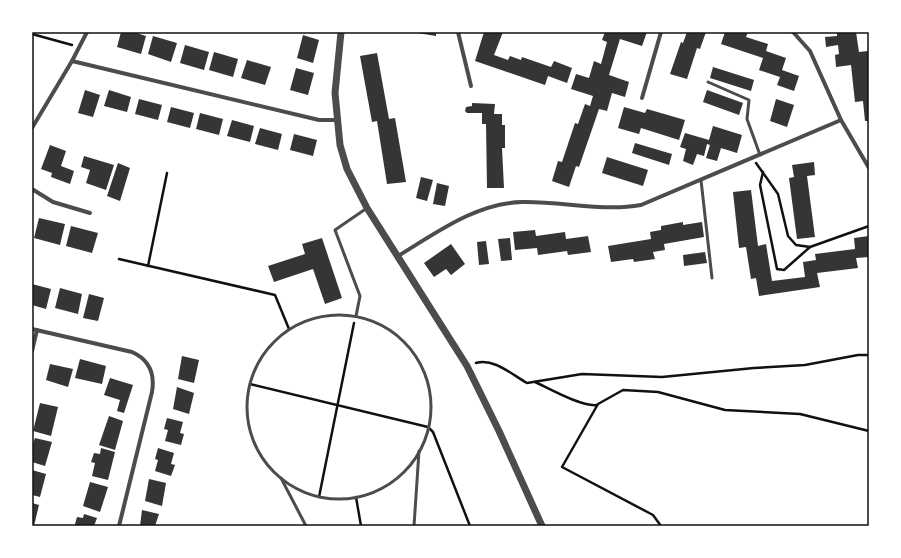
<svg xmlns="http://www.w3.org/2000/svg" width="901" height="558" font-family="'IBM Plex Sans',sans-serif">
	<style>
		.building { fill: #353535 }
		.lines { fill: none; stroke-linecap: round; stroke-linejoin: round }
		.path { stroke: #111; stroke-width: 2.5 }
		.service { stroke: #4c4c4c; stroke-width: 3 }
		.minor { stroke: #4c4c4c; stroke-width: 4 }
		.tertiary { stroke: #4c4c4c; stroke-width: 7 }
		.neatline { fill: none; stroke: #111; stroke-width: 1.5 }
	</style>
	<rect width="100%" height="100%" fill="#fff"/>
	<!-- building -->
	<g class="building">
		<polygon points="121,32 133,32 146,36 141,54 117,47"/>
		<polygon points="411,32 436,32 436,36"/>
		<polygon points="484,32 503,32 494,55 508,60 510,56 521,60 522,57 551,67 554,61 572,68 567,83 548,76 545,85 475,61"/>
		<polygon points="605,32 647,32 642,46 620,39 609,75 629,82 625,97 612,93 607,111 599,109 579,167 576,166 569,187 552,181 558,161 562,162 575,123 578,124 585,104 590,106 593,96 571,89 576,74 589,78 594,61 601,64 607,42 602,40"/>
		<polygon points="687,32 706,32 700,49 697,48 687,79 670,74 681,42 683,43"/>
		<polygon points="725,32 748,32 746,37 768,44 766,51 786,58 782,70 799,76 794,91 777,85 780,77 759,70 763,58 721,44"/>
		<polygon points="837,32 856,32 859,52 868,51 869,121 865,121 863,101 855,102 851,65 836,67 835,55 839,54 838,45 826,47 825,37 837,36"/>
		<polygon points="303,35 319,40 313,63 297,58"/>
		<polygon points="153,36 177,43 171,62 148,54"/>
		<polygon points="185,45 209,52 204,70 180,63"/>
		<polygon points="214,52 238,59 233,77 209,70"/>
		<polygon points="377,53 389,119 395,118 406,182 387,184 377,121 372,122 360,56"/>
		<polygon points="247,60 271,67 265,85 241,78"/>
		<polygon points="713,67 754,80 751,91 710,78"/>
		<polygon points="296,68 314,73 308,95 290,90"/>
		<polygon points="85,90 100,95 93,117 78,113"/>
		<polygon points="109,90 131,97 127,112 104,106"/>
		<polygon points="707,90 743,103 739,115 703,102"/>
		<polygon points="139,99 162,105 158,120 135,114"/>
		<polygon points="776,99 794,105 787,127 770,121"/>
		<polygon points="472,103 495,104 494,114 502,114 502,125 505,125 505,148 502,148 504,188 487,188 486,124 482,124 482,113 467,113 465,111 466,107 472,106"/>
		<polygon points="171,107 194,113 190,128 167,122"/>
		<polygon points="624,107 645,113 647,109 685,120 679,140 641,128 639,134 618,128"/>
		<polygon points="200,113 223,119 219,135 196,129"/>
		<polygon points="232,120 254,126 250,142 227,136"/>
		<polygon points="713,126 742,135 737,153 721,148 717,161 706,158 710,145 707,144 704,156 697,154 693,165 683,161 686,149 680,147 685,133 709,140"/>
		<polygon points="260,128 282,134 278,150 255,144"/>
		<polygon points="294,134 317,140 313,156 290,150"/>
		<polygon points="635,143 672,154 669,165 632,153"/>
		<polygon points="50,145 66,151 61,166 74,171 70,184 51,177 52,173 41,169"/>
		<polygon points="84,156 114,165 106,190 86,183 90,170 81,167"/>
		<polygon points="607,157 648,170 643,186 602,173"/>
		<polygon points="814,162 815,175 807,176 815,237 797,239 789,178 794,177 792,165"/>
		<polygon points="118,163 130,168 120,201 107,196"/>
		<polygon points="421,177 433,180 427,201 416,198"/>
		<polygon points="437,183 449,186 445,206 433,204"/>
		<polygon points="751,190 758,246 766,244 772,281 805,277 803,262 816,260 815,254 855,249 854,238 869,236 869,257 856,258 858,268 817,273 820,287 759,296 756,278 751,279 746,247 739,248 733,192"/>
		<polygon points="39,218 65,224 60,245 34,238"/>
		<polygon points="683,222 683,225 702,222 704,237 664,244 665,250 653,252 655,259 634,262 633,259 611,262 608,246 651,239 650,232 661,230 661,226"/>
		<polygon points="71,226 98,233 92,253 66,246"/>
		<polygon points="535,230 536,236 565,232 566,239 588,236 591,252 568,255 567,251 538,255 537,248 515,250 513,232"/>
		<polygon points="322,238 342,298 325,304 313,269 274,282 268,266 305,254 302,244"/>
		<polygon points="510,238 512,260 501,261 498,239"/>
		<polygon points="486,241 489,264 479,265 477,242"/>
		<polygon points="451,244 465,264 451,275 446,269 434,277 424,263"/>
		<polygon points="705,252 707,263 684,266 683,255"/>
		<polygon points="32,284 51,289 46,309 32,305"/>
		<polygon points="60,288 82,294 78,314 55,308"/>
		<polygon points="89,294 104,298 98,321 83,318"/>
		<polygon points="182,356 199,360 194,383 178,379"/>
		<polygon points="80,359 106,366 102,384 75,378"/>
		<polygon points="50,364 73,369 68,387 46,380"/>
		<polygon points="110,378 133,385 124,413 117,411 120,400 104,395"/>
		<polygon points="177,387 194,393 189,414 173,409"/>
		<polygon points="40,403 58,407 51,436 33,431"/>
		<polygon points="109,416 123,421 115,450 99,445"/>
		<polygon points="167,418 183,422 180,433 184,434 181,445 165,441 168,430 164,429"/>
		<polygon points="35,438 52,442 45,466 32,462 32,446"/>
		<polygon points="101,448 115,452 108,480 92,476 95,463 91,462 94,453 100,454"/>
		<polygon points="158,448 174,453 171,464 175,465 171,476 155,471 158,460 155,459"/>
		<polygon points="32,470 46,474 40,497 32,495"/>
		<polygon points="149,479 166,483 162,506 145,501"/>
		<polygon points="90,482 108,487 100,512 83,506"/>
		<polygon points="32,503 39,505 34,526 32,526"/>
		<polygon points="142,510 159,514 155,526 140,526"/>
		<polygon points="84,514 97,518 94,526 77,526 75,524 77,517 83,518"/>
	</g>
	<g class="lines">
		<!-- path -->
		<g class="path">
			<polyline points="32,34 72,45"/>
			<polyline points="756,163 778,194 788,236 796,245 810,247 869,226"/>
			<polyline points="763,172 760,185 777,269 784,270 810,247"/>
			<polyline points="119,259 275,295 289,329"/>
			<polyline points="148,266 167,173"/>
			<path d="M476 363C494 358 511 374 527 383L582 374 662 377 754 368 805 365 858 355H869"/>
			<path d="M535 382C550 389 582 407 597 405"/>
			<polyline points="250,384 428,427 433,432 470,526"/>
			<polyline points="319,497 354,323"/>
			<polyline points="356,497 361,526"/>
			<polyline points="661,526 653,515 562,467 598,404 623,390 658,392 725,410 800,414 869,431"/>
		</g>
		<!-- service -->
		<g class="service">
			<polyline points="708,82 749,100 747,119 760,155"/>
			<polyline points="701,180 712,278"/>
			<circle cx="339" cy="407" r="92"/>
			<polyline points="356,316 360,296 335,230 367,208"/>
			<polyline points="281,478 306,526"/>
			<polyline points="414,526 419,451"/>
		</g>
		<!-- minor -->
		<g class="minor">
			<polyline points="458,32 471,86"/>
			<polyline points="793,32 810,51 841,120 869,168"/>
			<polyline points="72,61 319,120 337,120"/>
			<polyline points="642,98 661,32"/>
			<polyline points="32,128 72,61 87,32"/>
			<polyline points="32,189 53,202 90,213"/>
			<path d="M398 256C436 233 476 203 522 202 562 201 601 212 641 205L841 120"/>
			<path d="M32 329 132 352C150 360 155 374 152 392L119 526"/>
			<polyline points="32,351 37,330"/>
		</g>
		<!-- tertiary -->
		<polyline class="tertiary" points="341,32 335,93 340,145 347,169 367,208 467,366 499,431 542,526"/>
	</g>
	<!-- border -->
	<rect width="901" height="558" fill="none" stroke="#ffffff" stroke-width="66"/>
	<rect x="33" y="33" width="835" height="492" class="neatline"/>
</svg>
